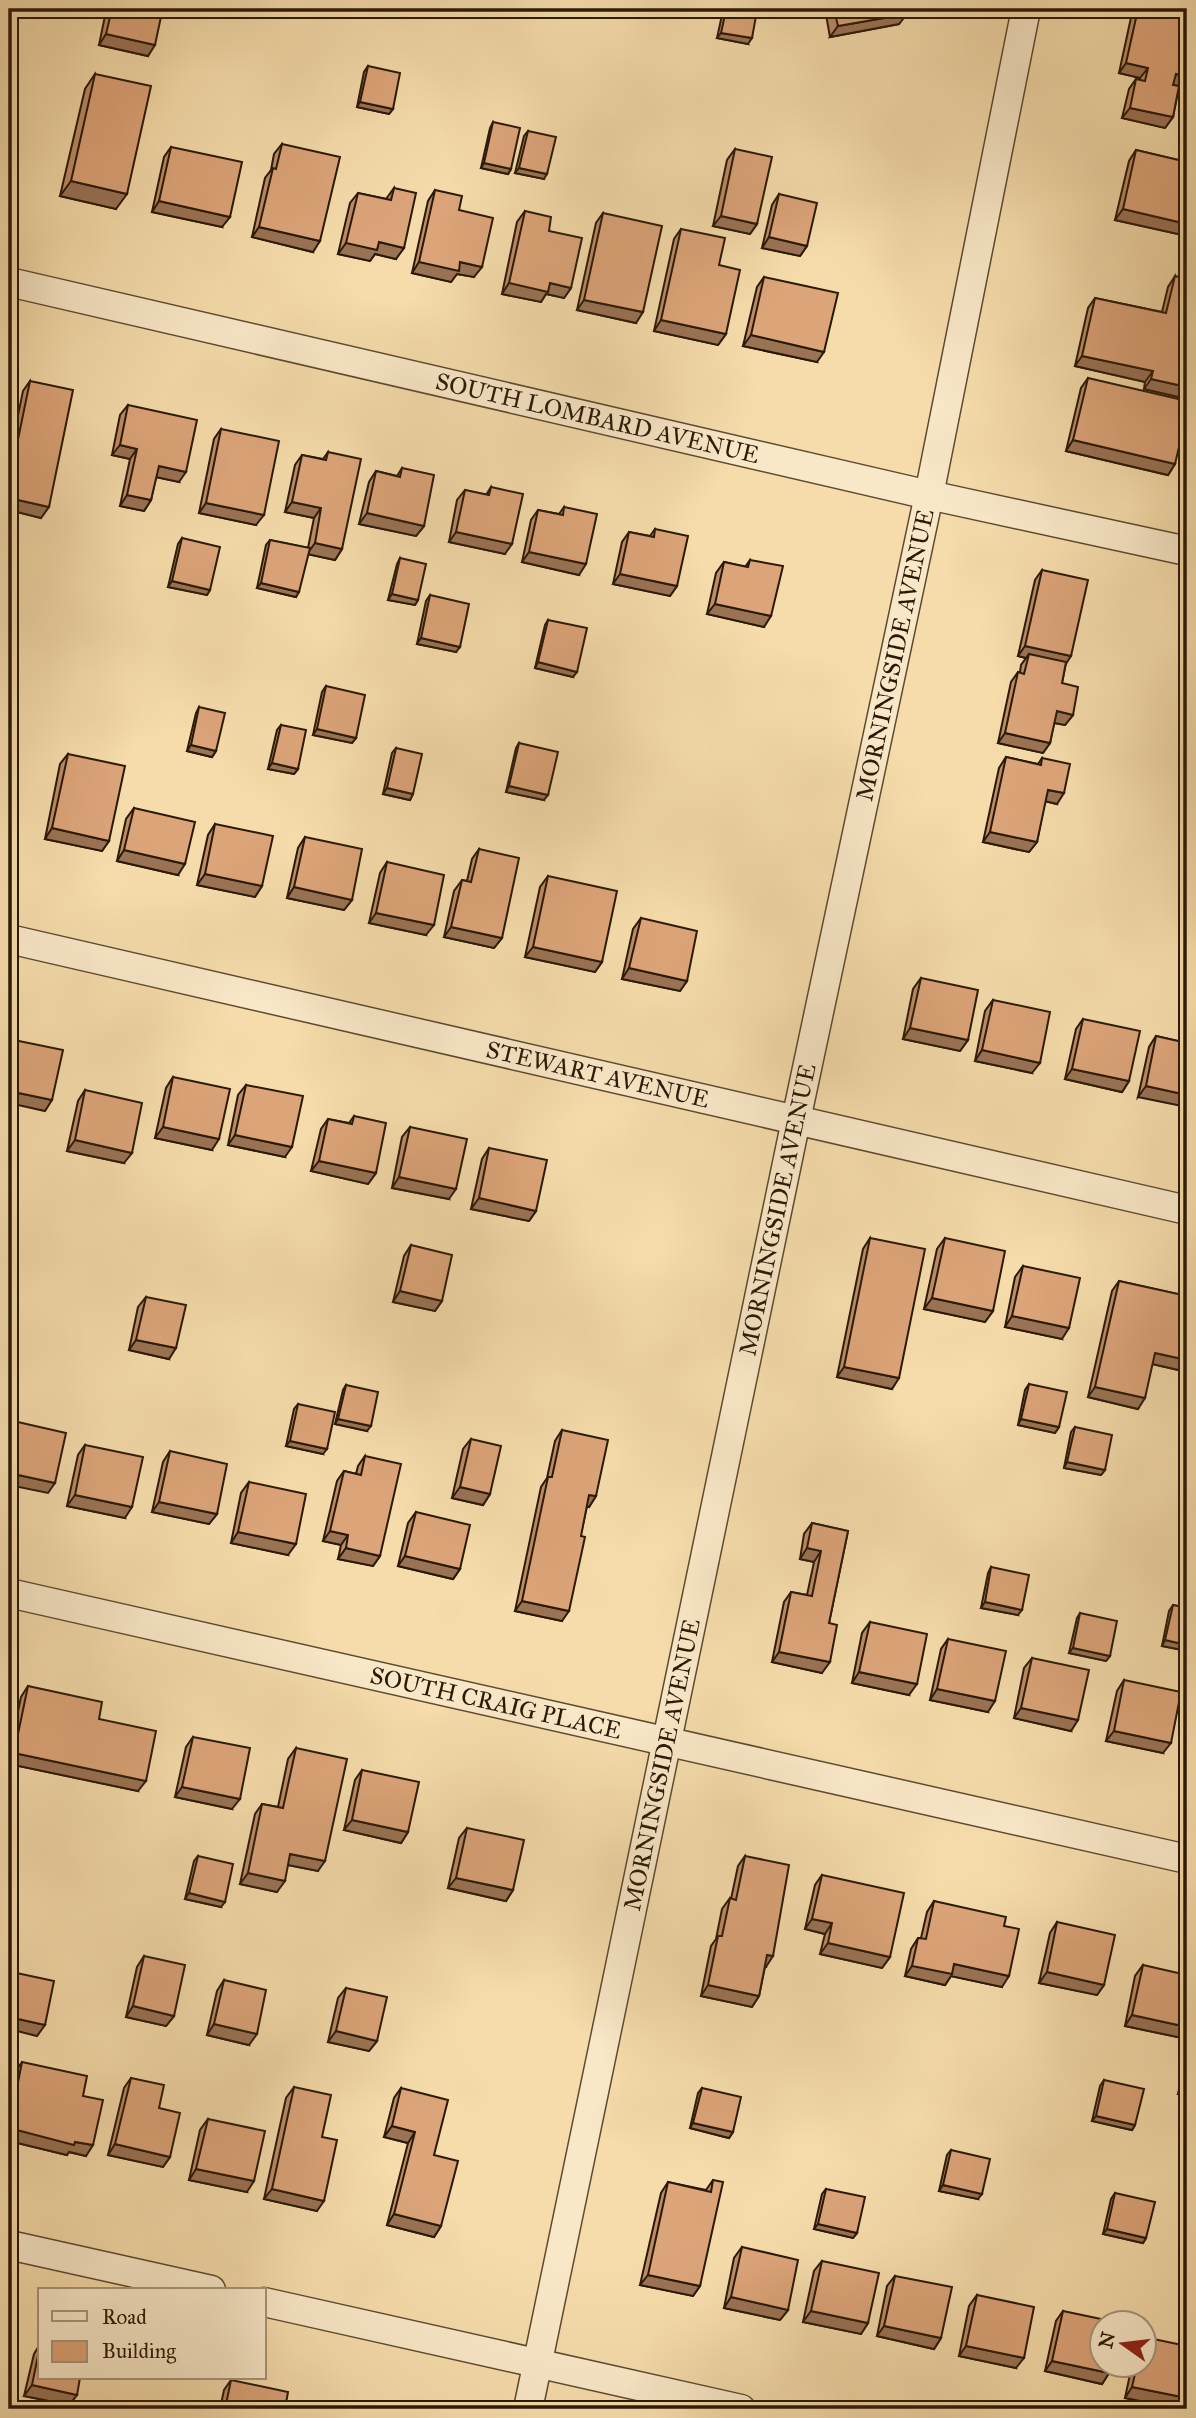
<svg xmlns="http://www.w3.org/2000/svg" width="1196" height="2418" font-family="'IM FELL Great Primer',serif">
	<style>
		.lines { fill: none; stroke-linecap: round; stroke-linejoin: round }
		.street-casing { stroke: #5e4a30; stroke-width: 31 }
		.street { stroke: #f9e8c8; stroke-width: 28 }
		.wall { fill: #bd8d68; stroke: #2b1907; stroke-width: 2 }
		.shaded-wall { fill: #9a7355; stroke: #2b1907; stroke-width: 2 }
		.building { fill: #dca479; stroke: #2b1907; stroke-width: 2 }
		.labels { text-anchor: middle; stroke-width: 5; stroke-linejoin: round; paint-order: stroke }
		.street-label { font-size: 24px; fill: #2b1907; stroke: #f9e8c8 }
	</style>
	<rect width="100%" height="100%" fill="#f6dcab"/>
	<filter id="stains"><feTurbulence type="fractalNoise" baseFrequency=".00286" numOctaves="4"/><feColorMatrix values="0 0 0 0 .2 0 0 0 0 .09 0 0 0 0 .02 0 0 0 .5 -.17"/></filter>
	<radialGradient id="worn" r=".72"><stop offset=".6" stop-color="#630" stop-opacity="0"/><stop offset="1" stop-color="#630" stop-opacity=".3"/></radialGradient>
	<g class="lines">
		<defs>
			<g id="street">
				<path id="s1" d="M9 282 929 495 1187 551"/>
				<path id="s2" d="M9 939 1187 1210"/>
				<path id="s3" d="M9 1593 1187 1859"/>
				<polyline points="9,2245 211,2290"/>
				<polyline points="264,2302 741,2409"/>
				<path id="s4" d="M528 2409 796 1120 929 495 1026 9"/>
			</g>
		</defs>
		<!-- street casing -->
		<use href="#street" class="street-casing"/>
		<!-- street -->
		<use href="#street" class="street"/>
	</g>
	<!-- wall -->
	<g class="wall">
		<polygon points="108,9 149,9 148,56 99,45 106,11"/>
		<polygon points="825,9 906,9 899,24 830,37"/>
		<polygon points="1135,9 1187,9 1179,86 1173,117 1165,128 1122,118 1129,89 1136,79 1140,80 1140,78 1119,73 1132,13"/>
		<polygon points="726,10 748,44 717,38 722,15"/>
		<polygon points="368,66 393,109 389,114 357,107 364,72"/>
		<polygon points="95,74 116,209 60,196 85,89"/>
		<polygon points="493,122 511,169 508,174 481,168 490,128"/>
		<polygon points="528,131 544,179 515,173 524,136"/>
		<polygon points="282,144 313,252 252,237 265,178 271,170 274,154"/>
		<polygon points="171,147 222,227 152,212 164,157"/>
		<polygon points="735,149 757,224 750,234 713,226 727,160"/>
		<polygon points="1136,150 1187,162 1187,236 1115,220 1129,161"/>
		<polygon points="394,188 396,259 375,254 370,261 338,254 350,203 358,193 386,199"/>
		<polygon points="435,190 459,210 474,277 457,274 451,282 412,273 428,201"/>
		<polygon points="779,194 807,246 800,256 762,248 772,205"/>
		<polygon points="525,211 549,231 571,288 564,298 546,294 541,302 502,294 517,222"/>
		<polygon points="603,213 636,323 577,310 596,223"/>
		<polygon points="681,229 719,265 726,334 718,345 654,331 674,239"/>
		<polygon points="1175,276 1187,399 1144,389 1145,382 1075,366 1088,308 1095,298 1162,312 1168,287"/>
		<polygon points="764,277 817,362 743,346 757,287"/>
		<polygon points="1088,378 1175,464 1168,475 1066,451 1081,388"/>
		<polygon points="30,381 41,518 9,510 9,459 23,391"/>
		<polygon points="128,405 179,482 156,477 151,500 144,511 120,506 130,459 112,455 120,415"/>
		<polygon points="221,429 256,525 199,513 214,439"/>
		<polygon points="328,452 342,549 335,560 308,554 296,597 257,588 266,545 270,540 308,548 314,518 285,512 295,465 302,455 323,459"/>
		<polygon points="402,468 424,526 416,536 359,524 369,482 376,471 397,476"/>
		<polygon points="491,487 505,554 449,542 457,500 465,490 486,495"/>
		<polygon points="564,507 579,575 522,562 531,520 538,510 559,514"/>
		<polygon points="655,529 677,586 670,596 613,584 622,542 629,532 650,536"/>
		<polygon points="182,538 210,590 207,595 168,587 178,544"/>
		<polygon points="400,558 418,600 415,605 388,600 397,564"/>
		<polygon points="750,560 764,627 707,614 716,573 724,562 745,567"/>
		<polygon points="1042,570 1066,663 1062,683 1073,715 1065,725 1054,723 1050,743 1043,753 998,743 1011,682 1018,672 1020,672 1021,665 1026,658 1018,656 1035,580"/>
		<polygon points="430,595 456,652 417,644 426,601"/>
		<polygon points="548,620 573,677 535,668 545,625"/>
		<polygon points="326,686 356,738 352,743 313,735 322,692"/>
		<polygon points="199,707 216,751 212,757 187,751 196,713"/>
		<polygon points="281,725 298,769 294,774 268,769 277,730"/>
		<polygon points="519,743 544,800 506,792 516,748"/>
		<polygon points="396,748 413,794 410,800 383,794 392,753"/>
		<polygon points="68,754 109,841 102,851 45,839 60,764"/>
		<polygon points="1006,757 1038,764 1042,758 1057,804 1045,801 1037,842 1029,852 983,842 999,768"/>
		<polygon points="134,808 178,875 117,861 126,819"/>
		<polygon points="215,824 262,886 255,897 197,885 208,835"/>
		<polygon points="305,837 352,900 344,910 287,898 298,848"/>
		<polygon points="479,849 502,938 494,948 444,937 454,891 462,880 467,881 472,859"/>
		<polygon points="387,862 426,935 369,923 380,873"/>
		<polygon points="548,876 602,962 595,972 525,957 540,887"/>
		<polygon points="641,918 687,981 680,991 622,979 633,929"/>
		<polygon points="921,978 968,1040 960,1051 903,1039 913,989"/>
		<polygon points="993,1000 1032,1073 975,1061 985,1011"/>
		<polygon points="1083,1019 1129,1081 1122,1092 1065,1079 1076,1029"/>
		<polygon points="1156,1036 1187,1043 1138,1097 1149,1047"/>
		<polygon points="173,1077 212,1150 155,1138 166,1088"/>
		<polygon points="246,1085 285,1157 228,1145 238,1095"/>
		<polygon points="85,1090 124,1163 67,1151 78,1101"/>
		<polygon points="354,1116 376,1173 368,1184 311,1171 321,1129 328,1119 349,1123"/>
		<polygon points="410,1127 449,1199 392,1188 402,1137"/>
		<polygon points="489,1148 536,1211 529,1221 471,1209 482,1159"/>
		<polygon points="870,1238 892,1389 837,1377 863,1249"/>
		<polygon points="945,1238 993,1311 985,1322 924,1309 937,1249"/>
		<polygon points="411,1245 442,1301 435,1311 393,1302 404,1256"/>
		<polygon points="1023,1266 1062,1339 1005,1327 1015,1277"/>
		<polygon points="1119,1281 1187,1296 1187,1372 1152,1364 1138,1409 1088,1397 1112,1291"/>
		<polygon points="146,1297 169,1359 129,1350 138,1307"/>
		<polygon points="1029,1384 1059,1427 1055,1433 1018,1425 1025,1390"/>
		<polygon points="346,1385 367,1431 335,1424 343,1390"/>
		<polygon points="298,1404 323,1454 286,1446 294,1409"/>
		<polygon points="1075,1427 1105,1470 1101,1475 1064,1468 1071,1432"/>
		<polygon points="562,1430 596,1496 589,1507 587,1506 562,1621 515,1611 541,1487 547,1478 555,1441"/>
		<polygon points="471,1439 490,1494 483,1505 452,1498 463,1449"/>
		<polygon points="85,1445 125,1518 67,1506 78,1455"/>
		<polygon points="170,1451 217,1514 209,1524 152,1512 163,1462"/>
		<polygon points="365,1456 380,1556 373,1566 338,1559 341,1545 323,1541 337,1481 344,1471 356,1474 358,1466"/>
		<polygon points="249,1482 288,1555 231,1543 241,1493"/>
		<polygon points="416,1512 460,1569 453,1579 398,1566 408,1523"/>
		<polygon points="812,1523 848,1531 829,1623 822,1673 772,1662 784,1602 791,1592 807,1595 814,1562 800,1559 804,1534"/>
		<polygon points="991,1567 1018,1615 981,1608 988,1573"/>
		<polygon points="1173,1605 1187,1608 1187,1651 1162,1646 1169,1611"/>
		<polygon points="1080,1613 1110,1656 1106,1661 1069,1653 1077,1618"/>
		<polygon points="870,1622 909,1695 852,1683 862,1633"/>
		<polygon points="948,1639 988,1712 930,1700 941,1649"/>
		<polygon points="1032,1658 1071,1731 1014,1718 1024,1668"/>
		<polygon points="1124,1680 1163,1753 1106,1741 1117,1691"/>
		<polygon points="28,1686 99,1719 138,1791 9,1764 9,1754 21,1697"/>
		<polygon points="193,1737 232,1809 175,1797 186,1747"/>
		<polygon points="296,1748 318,1871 288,1865 277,1892 240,1884 255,1814 262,1804 278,1807 288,1759"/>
		<polygon points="362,1770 408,1832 401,1843 344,1830 355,1780"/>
		<polygon points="467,1828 513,1890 506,1901 448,1888 459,1838"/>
		<polygon points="198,1856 221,1907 185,1899 194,1861"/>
		<polygon points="745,1856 766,1967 765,1967 759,1996 752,2007 701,1996 711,1946 716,1939 722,1909 730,1898 731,1899 738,1866"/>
		<polygon points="822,1875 890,1957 882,1968 820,1954 825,1934 805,1929 815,1885"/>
		<polygon points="934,1901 1004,1926 1002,1987 951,1976 945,1985 905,1976 911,1949 918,1938 921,1938 927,1912"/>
		<polygon points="1057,1922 1104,1985 1097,1995 1039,1983 1050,1933"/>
		<polygon points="144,1956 174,2016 166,2026 126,2017 137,1967"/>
		<polygon points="1143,1965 1182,2038 1125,2026 1135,1976"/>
		<polygon points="224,1980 249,2045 207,2035 217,1991"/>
		<polygon points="346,1988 377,2041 369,2051 328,2042 338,1998"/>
		<polygon points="1187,2061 1187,2096 1178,2094 1184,2065"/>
		<polygon points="22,2062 83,2096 86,2156 69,2152 67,2155 9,2141 9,2101 15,2072"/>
		<polygon points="131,2078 159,2108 170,2157 163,2167 108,2155 124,2088"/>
		<polygon points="1104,2080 1135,2125 1132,2130 1092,2121 1100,2086"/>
		<polygon points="294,2087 322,2137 317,2211 264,2199 286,2098"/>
		<polygon points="401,2088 441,2226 434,2237 387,2225 408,2143 384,2137 394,2098"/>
		<polygon points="702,2088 733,2132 729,2138 690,2128 698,2093"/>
		<polygon points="208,2119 247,2192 189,2180 200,2130"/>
		<polygon points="951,2150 978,2199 939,2191 947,2155"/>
		<polygon points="713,2180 700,2286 693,2296 640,2285 661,2193 668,2182 706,2190"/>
		<polygon points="826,2189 857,2233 853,2238 814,2229 822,2194"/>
		<polygon points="1115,2193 1146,2238 1143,2243 1103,2234 1111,2199"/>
		<polygon points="742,2247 788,2310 780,2320 724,2308 734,2258"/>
		<polygon points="822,2261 868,2323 861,2334 803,2322 814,2271"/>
		<polygon points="895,2276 941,2338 934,2349 877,2336 887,2286"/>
		<polygon points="977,2295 1016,2368 959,2356 969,2306"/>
		<polygon points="1063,2311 1109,2373 1102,2384 1045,2371 1056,2321"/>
		<polygon points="40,2344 77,2395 69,2405 24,2396 34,2354"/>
		<polygon points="1187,2346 1187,2402 1182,2409 1125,2398 1132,2365 1144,2365"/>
		<polygon points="231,2380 285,2409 220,2409 224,2390"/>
	</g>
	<!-- shaded-wall -->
	<g class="shaded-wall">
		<polygon points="553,9 581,9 586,10 583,15"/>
		<polygon points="907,14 899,24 830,37 838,26"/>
		<polygon points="721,33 752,38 748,44 717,38"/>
		<polygon points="106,34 155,45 148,56 99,45"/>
		<polygon points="1126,63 1148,68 1140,78 1119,73"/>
		<polygon points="1176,74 1187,76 1179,86 1168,84"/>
		<polygon points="360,102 393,109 389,114 357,107"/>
		<polygon points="1130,108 1173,117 1165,128 1122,118"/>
		<polygon points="484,163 511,169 508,174 481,168"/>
		<polygon points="519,168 547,174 544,179 515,173"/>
		<polygon points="71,181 127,194 116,209 60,196"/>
		<polygon points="159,201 230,217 222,227 152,212"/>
		<polygon points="1123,209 1187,224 1187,236 1115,220"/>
		<polygon points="721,216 757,224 750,234 713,226"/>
		<polygon points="259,227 320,241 313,252 252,237"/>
		<polygon points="769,237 807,246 800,256 762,248"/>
		<polygon points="379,242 404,248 396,259 375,254 370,261 338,254 346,243"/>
		<polygon points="419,262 460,262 482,267 474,277 457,274 451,282 412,273"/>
		<polygon points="509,283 550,283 571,288 564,298 546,294 541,302 502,294"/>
		<polygon points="584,300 643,312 636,323 577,310"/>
		<polygon points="661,320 726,334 718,345 654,331"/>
		<polygon points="751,335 824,352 817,362 743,346"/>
		<polygon points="1082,356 1153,371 1145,382 1075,366"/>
		<polygon points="1151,379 1187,387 1187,399 1144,389"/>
		<polygon points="1073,440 1175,464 1168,475 1066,451"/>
		<polygon points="120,445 137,449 130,459 112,455"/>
		<polygon points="159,466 186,472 179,482 151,476"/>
		<polygon points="127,495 151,500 144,511 120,506"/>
		<polygon points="9,498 49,507 41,518 9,510"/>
		<polygon points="292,502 321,508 314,518 285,512"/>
		<polygon points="206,503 264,515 256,525 199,513"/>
		<polygon points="367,513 424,526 416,536 359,524"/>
		<polygon points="456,532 512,544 505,554 449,542"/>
		<polygon points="315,543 342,549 335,560 307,554"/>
		<polygon points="529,552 586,564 579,575 522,562"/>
		<polygon points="620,574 677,586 670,596 613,584"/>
		<polygon points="172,581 210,590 207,595 168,587"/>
		<polygon points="261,583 299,592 296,597 257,588"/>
		<polygon points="392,594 418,600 415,605 388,600"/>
		<polygon points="715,604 771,616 764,627 707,614"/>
		<polygon points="421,638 460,647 456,652 417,644"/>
		<polygon points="1025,646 1071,656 1064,667 1029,654 1026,658 1018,656"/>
		<polygon points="538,662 577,672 573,677 535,668"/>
		<polygon points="1057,711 1073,715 1065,725 1049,722"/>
		<polygon points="317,729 356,738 352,743 313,735"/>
		<polygon points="1005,733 1050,743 1043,753 998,743"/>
		<polygon points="191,745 216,751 212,757 187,751"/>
		<polygon points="272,763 298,769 294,774 268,769"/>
		<polygon points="509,786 548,795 544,800 506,792"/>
		<polygon points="387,788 413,794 410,800 383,794"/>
		<polygon points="1048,790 1064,793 1057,804 1040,800"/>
		<polygon points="52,828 109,841 102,851 45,839"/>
		<polygon points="990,832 1037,842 1029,852 983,842"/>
		<polygon points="124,850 185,864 178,875 117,861"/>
		<polygon points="205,874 262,886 255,897 197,885"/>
		<polygon points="294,887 352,900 344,910 287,898"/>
		<polygon points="376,913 434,925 426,935 369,923"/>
		<polygon points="451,927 502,938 494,948 444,937"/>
		<polygon points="533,947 602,962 595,972 525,957"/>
		<polygon points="629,968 687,981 680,991 622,979"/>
		<polygon points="910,1028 968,1040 960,1051 903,1039"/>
		<polygon points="982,1050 1040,1063 1032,1073 975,1061"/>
		<polygon points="1072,1069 1129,1081 1122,1092 1065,1079"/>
		<polygon points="1146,1086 1187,1095 1187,1107 1138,1097"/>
		<polygon points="9,1091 52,1100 45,1111 9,1103"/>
		<polygon points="163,1127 219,1139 212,1150 155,1138"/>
		<polygon points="235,1135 292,1147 285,1157 228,1145"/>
		<polygon points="75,1140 132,1153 124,1163 67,1151"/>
		<polygon points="319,1161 376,1173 368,1184 311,1171"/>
		<polygon points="399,1177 456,1189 449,1199 392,1188"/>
		<polygon points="479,1198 536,1211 529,1221 471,1209"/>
		<polygon points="400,1291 442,1301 435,1311 393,1302"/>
		<polygon points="932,1298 993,1311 985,1322 924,1309"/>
		<polygon points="1012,1316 1069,1328 1062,1339 1005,1327"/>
		<polygon points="136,1340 176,1348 169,1359 129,1350"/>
		<polygon points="1155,1353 1187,1360 1187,1372 1148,1363"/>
		<polygon points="844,1367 899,1378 892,1389 837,1377"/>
		<polygon points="1095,1387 1145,1398 1138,1409 1088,1397"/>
		<polygon points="338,1419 371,1426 367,1431 335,1424"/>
		<polygon points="1021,1419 1059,1427 1055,1433 1018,1425"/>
		<polygon points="290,1441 327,1449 323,1454 286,1446"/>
		<polygon points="1067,1462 1105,1470 1101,1475 1064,1468"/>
		<polygon points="9,1473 55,1483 48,1493 9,1485"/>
		<polygon points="460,1487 490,1494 483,1505 452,1498"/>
		<polygon points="75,1495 132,1507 125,1518 67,1506"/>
		<polygon points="589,1495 596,1496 589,1507 582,1505"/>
		<polygon points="159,1502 217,1514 209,1524 152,1512"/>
		<polygon points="330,1531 348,1535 341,1545 323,1541"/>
		<polygon points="238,1532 296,1544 288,1555 231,1543"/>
		<polygon points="346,1548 380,1556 373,1566 338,1559"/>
		<polygon points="807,1548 821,1551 814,1562 800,1559"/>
		<polygon points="405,1556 460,1569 453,1579 398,1566"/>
		<polygon points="522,1601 569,1611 562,1621 515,1611"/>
		<polygon points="985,1602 1022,1610 1018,1615 981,1608"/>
		<polygon points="1165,1640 1187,1645 1187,1651 1162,1646"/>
		<polygon points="1073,1648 1110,1656 1106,1661 1069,1653"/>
		<polygon points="779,1652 830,1662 822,1673 772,1662"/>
		<polygon points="859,1672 917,1684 909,1695 852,1683"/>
		<polygon points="937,1689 995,1701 988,1712 930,1700"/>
		<polygon points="1021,1708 1078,1720 1071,1731 1014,1718"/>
		<polygon points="1114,1731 1171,1743 1163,1753 1106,1741"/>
		<polygon points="14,1753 146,1781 138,1791 9,1764 9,1761"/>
		<polygon points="182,1787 240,1799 232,1809 175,1797"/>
		<polygon points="352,1820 408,1832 401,1843 344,1830"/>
		<polygon points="290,1854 325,1861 318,1871 283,1864"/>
		<polygon points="248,1873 285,1881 277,1892 240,1884"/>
		<polygon points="456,1878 513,1890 506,1901 448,1888"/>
		<polygon points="189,1893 225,1902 221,1907 185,1899"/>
		<polygon points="812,1919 832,1923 825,1934 805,1929"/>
		<polygon points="828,1943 890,1957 882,1968 820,1954"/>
		<polygon points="767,1955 773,1956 766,1967 760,1966"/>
		<polygon points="954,1964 1009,1976 1002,1987 951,1976 945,1985 905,1976 912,1966"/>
		<polygon points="1047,1972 1104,1985 1097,1995 1039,1983"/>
		<polygon points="708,1985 759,1996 752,2007 701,1996"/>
		<polygon points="133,2006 174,2016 166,2026 126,2017"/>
		<polygon points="1132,2015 1187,2027 1187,2030 1182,2038 1125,2026"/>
		<polygon points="9,2017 45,2025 37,2036 9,2029"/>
		<polygon points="214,2024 257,2034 249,2045 207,2035"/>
		<polygon points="336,2031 377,2041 369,2051 328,2042"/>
		<polygon points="1182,2088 1187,2090 1187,2096 1178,2094"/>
		<polygon points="1096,2116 1135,2125 1132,2130 1092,2121"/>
		<polygon points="693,2123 733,2132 729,2138 690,2128"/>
		<polygon points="392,2126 415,2132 408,2143 384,2137"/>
		<polygon points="9,2128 75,2142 93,2145 86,2156 69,2152 67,2155 9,2141"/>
		<polygon points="115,2144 170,2157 163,2167 108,2155"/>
		<polygon points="196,2169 254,2181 247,2192 189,2180"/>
		<polygon points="943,2185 982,2194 978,2199 939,2191"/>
		<polygon points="272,2189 324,2201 317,2211 264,2199"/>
		<polygon points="394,2214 441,2226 434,2237 387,2225"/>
		<polygon points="818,2224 857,2233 853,2238 814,2229"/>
		<polygon points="1107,2229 1146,2238 1143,2243 1103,2234"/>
		<polygon points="648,2275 700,2286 693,2296 640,2285"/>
		<polygon points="731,2297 788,2310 780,2320 724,2308"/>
		<polygon points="811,2311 868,2323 861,2334 803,2322"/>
		<polygon points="884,2326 941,2338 934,2349 877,2336"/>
		<polygon points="966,2346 1024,2358 1016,2368 959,2356"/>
		<polygon points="1052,2361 1109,2373 1102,2384 1045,2371"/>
		<polygon points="32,2385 77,2395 69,2405 24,2396"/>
		<polygon points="1132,2387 1187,2398 1187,2402 1181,2409 1125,2398"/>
	</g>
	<!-- building -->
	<g class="building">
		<polygon points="112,9 149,9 162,12 155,45 106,34"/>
		<polygon points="834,9 906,9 907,14 838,26"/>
		<polygon points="1138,9 1187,9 1187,76 1176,74 1173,85 1179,86 1173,117 1130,108 1136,79 1145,81 1148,68 1126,63"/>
		<polygon points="726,10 756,16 752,38 721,33"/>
		<polygon points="368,66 400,73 393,109 360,102"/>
		<polygon points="95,74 151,86 127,194 71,181"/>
		<polygon points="493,122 520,128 511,169 484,163"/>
		<polygon points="528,131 556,137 547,174 519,168"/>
		<polygon points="282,144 340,157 320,241 259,227 273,168 276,169"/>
		<polygon points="171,147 242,162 230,217 159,201"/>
		<polygon points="735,149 772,157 757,224 721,216"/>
		<polygon points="1136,150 1187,162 1187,224 1123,209"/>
		<polygon points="394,188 416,193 404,248 379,242 377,250 346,243 358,193 391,200"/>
		<polygon points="435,190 462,196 459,210 493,218 482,267 460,262 459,271 419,262"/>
		<polygon points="779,194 817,203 807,246 769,237"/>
		<polygon points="525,211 551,217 549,231 582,238 571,288 550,283 548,292 509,283"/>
		<polygon points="603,213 662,226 643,312 584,300"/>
		<polygon points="681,229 725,238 719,265 740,270 726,334 661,320"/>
		<polygon points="1175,276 1187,279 1187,387 1151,379 1153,371 1082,356 1095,298 1166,313"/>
		<polygon points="764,277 838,293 824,352 751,335"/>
		<polygon points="1088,378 1187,401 1187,413 1175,464 1073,440"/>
		<polygon points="30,381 73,390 49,507 9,498 9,483"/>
		<polygon points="128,405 197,420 186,472 159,466 151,500 127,495 137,449 120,445"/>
		<polygon points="221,429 279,441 264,515 206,503"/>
		<polygon points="328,452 361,459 342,549 315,543 321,508 292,502 302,455 326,460"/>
		<polygon points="402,468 434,475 424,526 367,513 376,471 400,477"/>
		<polygon points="491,487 523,494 512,544 456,532 465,490 489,495"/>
		<polygon points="564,507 597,514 586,564 529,552 538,510 563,515"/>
		<polygon points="655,529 688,536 677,586 620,574 629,532 654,537"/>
		<polygon points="182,538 220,547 210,590 172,581"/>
		<polygon points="270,540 310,548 299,592 261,583"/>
		<polygon points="400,558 426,564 418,600 392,594"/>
		<polygon points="750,560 783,566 771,616 715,604 724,562 748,567"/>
		<polygon points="1042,570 1088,580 1071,656 1025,646"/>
		<polygon points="430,595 469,604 460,647 421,638"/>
		<polygon points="548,620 587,628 577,672 538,662"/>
		<polygon points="1029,654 1066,662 1062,683 1078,687 1073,715 1057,711 1050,743 1005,733 1018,672 1024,674"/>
		<polygon points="326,686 365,695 356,738 317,729"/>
		<polygon points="199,707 225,713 216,751 191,745"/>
		<polygon points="281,725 306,730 298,769 272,763"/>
		<polygon points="9,728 17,729 9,769"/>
		<polygon points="519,743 558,752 548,795 509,786"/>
		<polygon points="396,748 422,754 413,794 387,788"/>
		<polygon points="68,754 125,766 109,841 52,828"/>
		<polygon points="1006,757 1041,765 1042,758 1070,764 1064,793 1048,790 1037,842 990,832"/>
		<polygon points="134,808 195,822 185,864 124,850"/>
		<polygon points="215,824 273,836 262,886 205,874"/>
		<polygon points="305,837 362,849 352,900 294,887"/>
		<polygon points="479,849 519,858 502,938 451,927 462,880 471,882"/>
		<polygon points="387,862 444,875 434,925 376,913"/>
		<polygon points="548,876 617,891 602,962 533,947"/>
		<polygon points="641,918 697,931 687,981 629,968"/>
		<polygon points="921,978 978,990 968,1040 910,1028"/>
		<polygon points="993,1000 1050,1012 1040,1063 982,1050"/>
		<polygon points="1083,1019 1140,1031 1129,1081 1072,1069"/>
		<polygon points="1156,1036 1187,1043 1187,1095 1146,1086"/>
		<polygon points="9,1039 63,1050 52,1100 9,1091"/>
		<polygon points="173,1077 230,1089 219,1139 163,1127"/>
		<polygon points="246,1085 303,1096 292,1147 235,1135"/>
		<polygon points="85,1090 142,1103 132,1153 75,1140"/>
		<polygon points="354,1116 386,1123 376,1173 319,1161 328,1119 352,1124"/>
		<polygon points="410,1127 467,1139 456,1189 399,1177"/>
		<polygon points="489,1148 547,1160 536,1211 479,1198"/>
		<polygon points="870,1238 925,1249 899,1378 844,1367"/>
		<polygon points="945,1238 1005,1251 993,1311 932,1298"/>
		<polygon points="411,1245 452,1255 442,1301 400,1291"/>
		<polygon points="1023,1266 1080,1278 1069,1328 1012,1316"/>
		<polygon points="1119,1281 1187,1296 1187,1360 1155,1353 1145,1398 1095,1387"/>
		<polygon points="146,1297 186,1305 176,1348 136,1340"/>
		<polygon points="1029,1384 1067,1392 1059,1427 1021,1419"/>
		<polygon points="346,1385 378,1392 371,1426 338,1419"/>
		<polygon points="298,1404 335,1412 327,1449 290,1441"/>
		<polygon points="9,1420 66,1433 55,1483 9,1473"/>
		<polygon points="1075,1427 1112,1435 1105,1470 1067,1462"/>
		<polygon points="562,1430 608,1440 596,1496 589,1495 581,1536 585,1537 569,1611 522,1601 548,1477 552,1477"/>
		<polygon points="471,1439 501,1446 490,1494 460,1487"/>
		<polygon points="85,1445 143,1457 132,1507 75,1495"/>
		<polygon points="170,1451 227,1464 217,1514 159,1502"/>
		<polygon points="365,1456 401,1464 380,1556 346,1548 348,1535 330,1531 344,1471 361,1475"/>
		<polygon points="249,1482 306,1494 296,1544 238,1532"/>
		<polygon points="416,1512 470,1525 460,1569 405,1556"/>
		<polygon points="812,1523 848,1531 829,1623 837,1625 830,1662 779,1652 791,1592 812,1596 821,1551 807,1548"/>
		<polygon points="991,1567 1029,1575 1022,1610 985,1602"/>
		<polygon points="1173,1605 1187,1608 1187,1645 1165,1640"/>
		<polygon points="1080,1613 1117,1621 1110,1656 1073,1648"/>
		<polygon points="870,1622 927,1634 917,1684 859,1672"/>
		<polygon points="948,1639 1006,1651 995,1701 937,1689"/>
		<polygon points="1032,1658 1089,1670 1078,1720 1021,1708"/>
		<polygon points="1124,1680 1181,1692 1171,1743 1114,1731"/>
		<polygon points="28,1686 102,1702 99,1719 156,1731 146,1781 14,1753"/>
		<polygon points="9,1693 16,1695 9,1724"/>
		<polygon points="193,1737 250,1748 240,1799 182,1787"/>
		<polygon points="296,1748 347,1759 325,1861 290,1854 285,1881 248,1873 262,1804 283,1808"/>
		<polygon points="362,1770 419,1782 408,1832 352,1820"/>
		<polygon points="467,1828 524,1840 513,1890 456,1878"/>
		<polygon points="198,1856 233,1864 225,1902 189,1893"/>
		<polygon points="745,1856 789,1865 773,1956 767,1955 759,1996 708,1985 718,1936 722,1936 730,1898 736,1900"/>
		<polygon points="822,1875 904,1893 890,1957 828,1943 832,1923 812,1919"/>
		<polygon points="934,1901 1006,1917 1004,1926 1019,1929 1009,1976 954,1964 952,1974 912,1966 918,1938 926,1939"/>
		<polygon points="1057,1922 1115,1935 1104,1985 1047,1972"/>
		<polygon points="144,1956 185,1965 174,2016 133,2006"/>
		<polygon points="1143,1965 1187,1975 1187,2027 1132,2015"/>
		<polygon points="12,1972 54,1981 45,2025 9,2017 9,1986"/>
		<polygon points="224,1980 266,1990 257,2034 214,2024"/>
		<polygon points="346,1988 387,1997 377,2041 336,2031"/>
		<polygon points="22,2062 87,2076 83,2096 103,2100 93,2145 75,2142 74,2145 9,2128"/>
		<polygon points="1187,2064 1187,2090 1182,2088"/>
		<polygon points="131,2078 164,2085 159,2108 180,2113 170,2157 115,2144"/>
		<polygon points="1104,2080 1144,2089 1135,2125 1096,2116"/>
		<polygon points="294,2087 331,2095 322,2137 337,2140 324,2201 272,2189"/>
		<polygon points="401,2088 448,2100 434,2155 458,2161 441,2226 394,2214 415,2132 392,2126"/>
		<polygon points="702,2088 741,2097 733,2132 693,2123"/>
		<polygon points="208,2119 265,2131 254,2181 196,2169"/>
		<polygon points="951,2150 990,2159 982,2194 943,2185"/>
		<polygon points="713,2180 723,2182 700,2286 648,2275 668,2182 711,2192"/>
		<polygon points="826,2189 865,2197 857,2233 818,2224"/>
		<polygon points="1115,2193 1155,2202 1146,2238 1107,2229"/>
		<polygon points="742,2247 798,2260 788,2310 731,2297"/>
		<polygon points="822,2261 879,2273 868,2323 811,2311"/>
		<polygon points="895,2276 952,2287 941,2338 884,2326"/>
		<polygon points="977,2295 1034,2307 1024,2358 966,2346"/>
		<polygon points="1063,2311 1120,2323 1102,2323 1102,2365 1111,2365 1109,2373 1052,2361"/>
		<polygon points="1144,2337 1187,2346 1187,2398 1132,2387 1137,2365 1144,2365"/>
		<polygon points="40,2346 40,2378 80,2378 77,2395 32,2385"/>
		<polygon points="231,2380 288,2392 285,2409 225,2409"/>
		<polygon points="332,2404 359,2409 331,2409"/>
	</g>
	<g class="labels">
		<!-- street labels -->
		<g class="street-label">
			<text dy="8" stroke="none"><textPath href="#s1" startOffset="604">SOUTH LOMBARD AVENUE</textPath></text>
			<text dy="8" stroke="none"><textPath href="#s4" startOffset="1792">MORNINGSIDE AVENUE</textPath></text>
			<text dy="8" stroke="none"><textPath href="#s2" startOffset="604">STEWART AVENUE</textPath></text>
			<text dy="8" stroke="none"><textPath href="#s4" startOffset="1225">MORNINGSIDE AVENUE</textPath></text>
			<text dy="8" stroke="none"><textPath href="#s3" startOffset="499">SOUTH CRAIG PLACE</textPath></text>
			<text dy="8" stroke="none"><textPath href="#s4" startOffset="658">MORNINGSIDE AVENUE</textPath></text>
		</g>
	</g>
	<!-- margin -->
	<rect width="1196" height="2418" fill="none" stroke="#f6dcab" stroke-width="35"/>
	<rect x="10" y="10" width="1175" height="2397" fill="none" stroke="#2b1907" stroke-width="3.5"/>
	<rect x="18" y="18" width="1161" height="2383" fill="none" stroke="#2b1907" stroke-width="2"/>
	<!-- legend -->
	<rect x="38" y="2288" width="228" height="91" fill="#f9e8c8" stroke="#a7957b" stroke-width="2"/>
	<rect x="52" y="2311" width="35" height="10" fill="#f9e8c8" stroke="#a7957b" stroke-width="2"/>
	<text x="102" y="2324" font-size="21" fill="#2b1907">Road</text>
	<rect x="52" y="2341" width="35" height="21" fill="#dca479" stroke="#a7957b" stroke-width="2"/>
	<text x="102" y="2358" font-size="21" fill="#2b1907">Building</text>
	<!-- north arrow -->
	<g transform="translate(1123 2344) rotate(284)"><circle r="33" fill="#f9e8c8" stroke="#a7957b" stroke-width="2"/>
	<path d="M0-5L12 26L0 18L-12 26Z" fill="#8f2418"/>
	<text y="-10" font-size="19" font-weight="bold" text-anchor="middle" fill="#2b1907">N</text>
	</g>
	<rect width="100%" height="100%" filter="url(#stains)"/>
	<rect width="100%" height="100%" fill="url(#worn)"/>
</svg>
